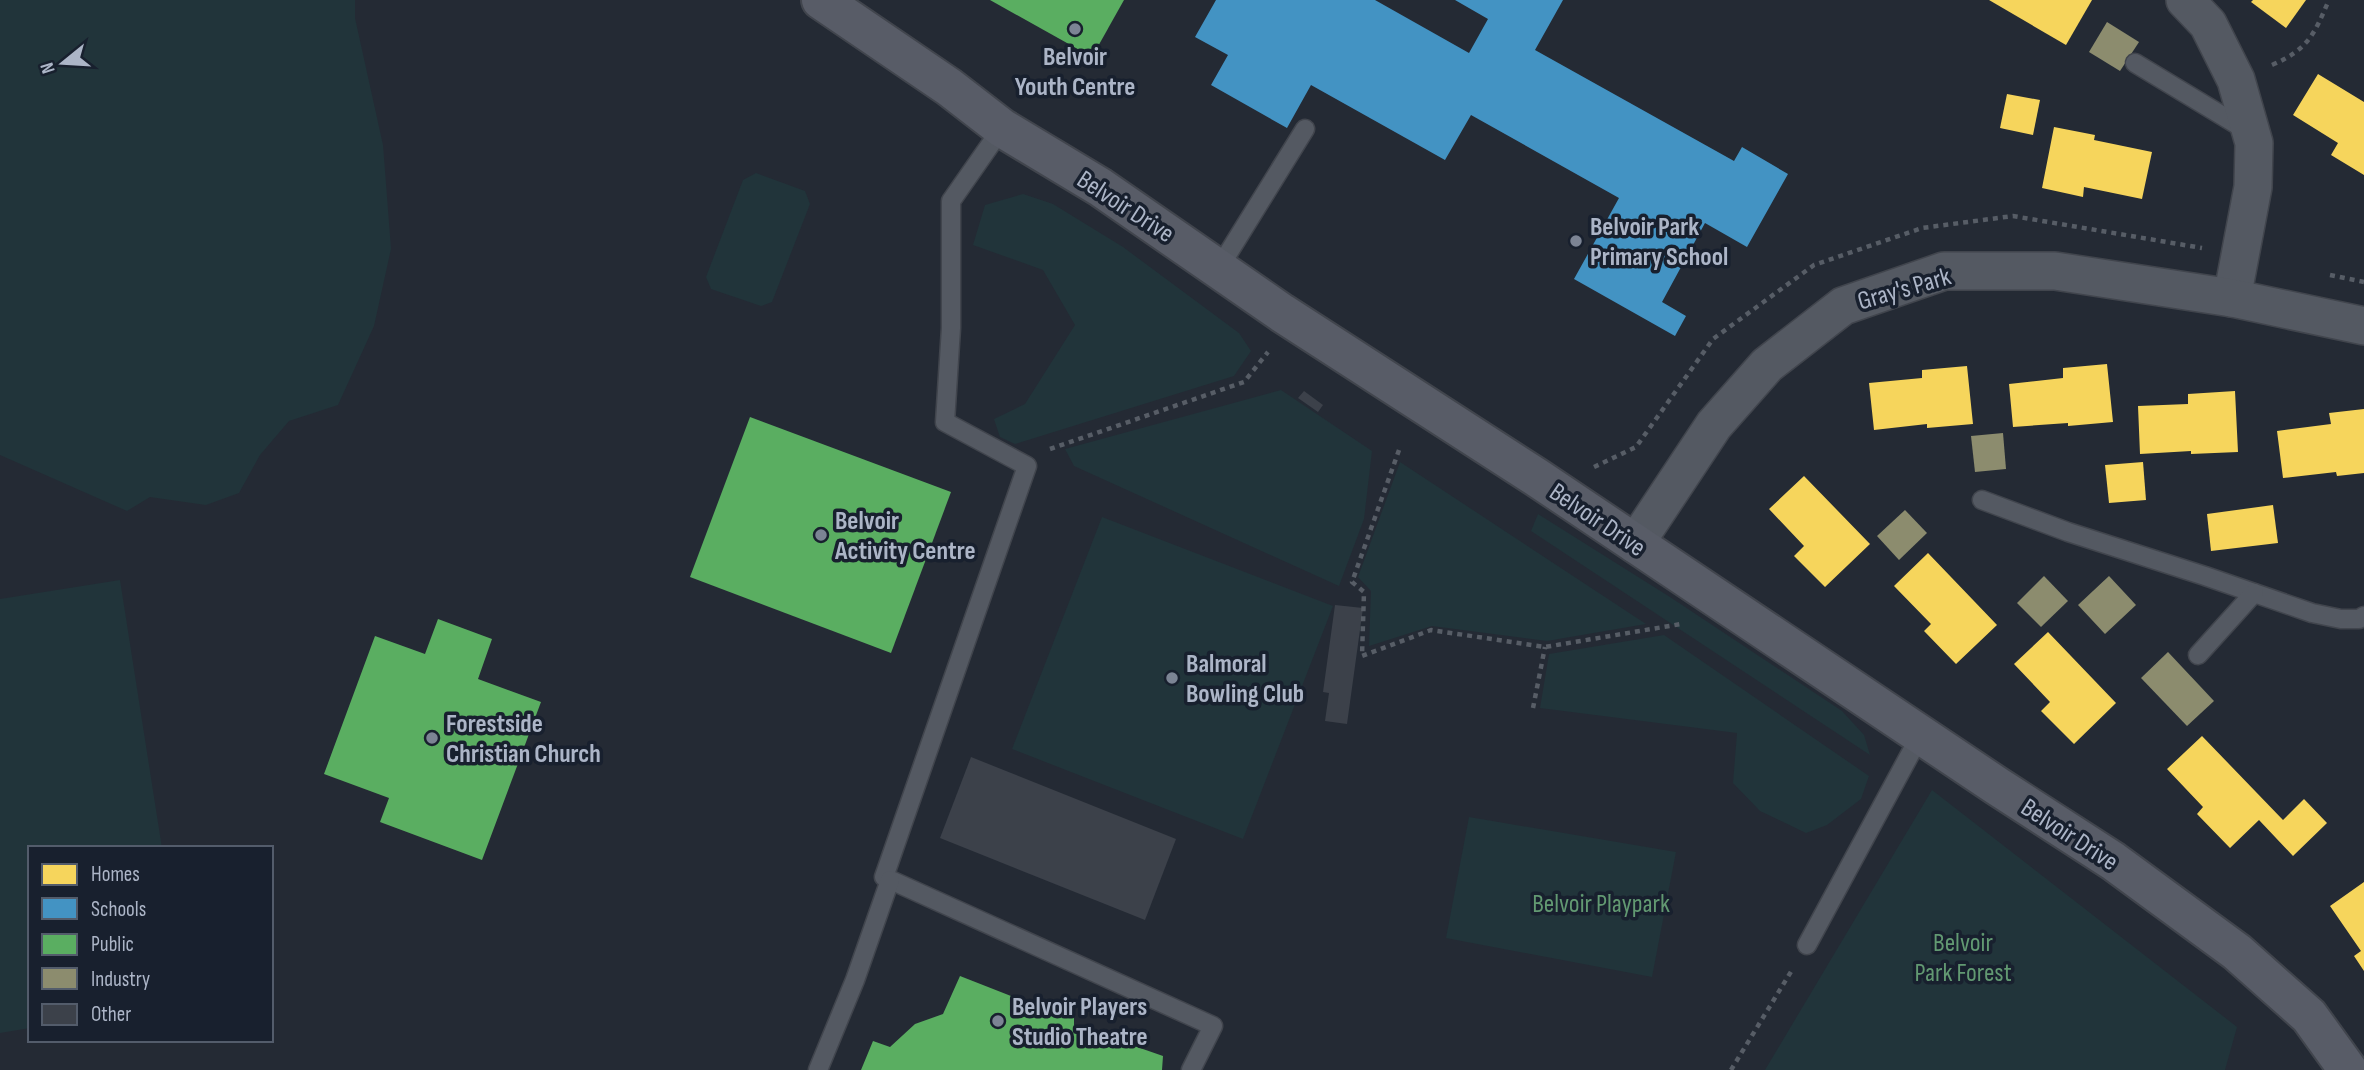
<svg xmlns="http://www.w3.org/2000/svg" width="2364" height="1070" font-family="'Sofia Sans Condensed',sans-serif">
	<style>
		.green { fill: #21343a }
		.homes { fill: #f6d55c }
		.schools { fill: #4393c3 }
		.public { fill: #5aae61 }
		.industry { fill: #8c8c6e }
		.building { fill: #3c414a }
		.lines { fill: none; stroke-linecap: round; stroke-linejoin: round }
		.lane-casing { stroke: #41454d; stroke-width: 21 }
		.street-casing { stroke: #41454d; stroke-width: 40 }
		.secondary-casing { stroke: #41454d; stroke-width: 42 }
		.path { stroke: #575d66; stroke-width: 4.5; stroke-dasharray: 5 5; stroke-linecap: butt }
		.lane { stroke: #545962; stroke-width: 18 }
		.street { stroke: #545962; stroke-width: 37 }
		.secondary { stroke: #585c67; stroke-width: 38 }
		.poi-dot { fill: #7c8494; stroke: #18202e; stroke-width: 2.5 }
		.labels { text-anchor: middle; stroke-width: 7; stroke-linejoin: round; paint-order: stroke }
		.poi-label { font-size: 26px; font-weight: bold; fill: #acb5c7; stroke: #18202e; text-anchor: start }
		.street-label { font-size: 26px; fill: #acb5c7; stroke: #18202e }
		.park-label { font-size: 26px; fill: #629972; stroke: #18202e }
	</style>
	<rect width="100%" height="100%" fill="#242a34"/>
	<!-- green -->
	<g class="green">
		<polygon points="0,0 355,0 355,18 383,145 391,249 374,326 338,405 289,421 260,455 239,493 206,505 150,497 127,511 0,455"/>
		<polygon points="756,173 805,191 810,204 772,302 761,306 711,289 706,277 743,180"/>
		<polygon points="1023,194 1053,204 1123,247 1239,333 1251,351 1234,376 1015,444 1000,437 994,419 1025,404 1075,325 1043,270 973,245 985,205"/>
		<polygon points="1281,390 1372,451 1364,519 1339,586 1074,466 1065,449"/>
		<polygon points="1400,462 1646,624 1547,641 1432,626 1369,646 1371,591 1358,577"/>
		<polygon points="1538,514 1670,597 1842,711 1864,735 1870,755 1531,531"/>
		<polygon points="1102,517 1333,606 1243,839 1012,749"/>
		<polygon points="120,580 162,848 30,848 30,1028 0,1033 0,599"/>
		<polygon points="1664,635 1869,776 1861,799 1827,825 1806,833 1760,811 1733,783 1737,733 1540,708 1549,654"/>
		<polygon points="1932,790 2237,1027 2225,1070 1765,1070"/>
		<polygon points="1469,817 1676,852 1652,977 1446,938"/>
	</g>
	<!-- homes -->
	<g class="homes">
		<polygon points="1989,0 2092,0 2066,45"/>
		<polygon points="2253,0 2306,0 2286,28 2251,2"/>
		<polygon points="2318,74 2364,102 2364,175 2331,155 2338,143 2293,115"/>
		<polygon points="2007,94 2040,100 2033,135 2000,128"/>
		<polygon points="2054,127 2095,135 2094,140 2152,152 2142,199 2084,187 2083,197 2042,188"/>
		<polygon points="2107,364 2113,422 2068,426 2068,423 2013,427 2009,384 2063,378 2063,368"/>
		<polygon points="1967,366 1973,424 1927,428 1927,424 1874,430 1869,383 1922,378 1922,370"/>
		<polygon points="2235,391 2238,452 2191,454 2191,451 2140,454 2138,406 2188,404 2188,394"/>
		<polygon points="2364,409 2364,473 2337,476 2336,472 2283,478 2277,431 2331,424 2329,413"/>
		<polygon points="2143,462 2146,500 2109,503 2105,465"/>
		<polygon points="1804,476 1870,544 1825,587 1794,556 1804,546 1769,509"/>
		<polygon points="2273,505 2278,543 2211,551 2207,514"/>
		<polygon points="1928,553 1997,625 1956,664 1924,631 1931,624 1894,586"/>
		<polygon points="2048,632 2116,703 2074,744 2041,711 2050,702 2014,664"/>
		<polygon points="2202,736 2283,820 2304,799 2327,823 2293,856 2259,820 2230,848 2197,814 2203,807 2167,769"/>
		<polygon points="2364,882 2364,971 2354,956 2361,951 2330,906"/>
	</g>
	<!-- schools -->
	<polygon class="schools" points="1216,0 1375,0 1469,53 1488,19 1455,0 1563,0 1535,50 1734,161 1742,147 1788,174 1747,247 1705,223 1662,302 1686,316 1675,336 1574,279 1619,198 1471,115 1445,160 1311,85 1287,128 1211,85 1228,55 1195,37"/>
	<!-- public -->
	<g class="public">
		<polygon points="990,0 1124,0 1092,57"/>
		<polygon points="750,417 951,492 891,653 690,577"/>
		<polygon points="438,619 492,639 478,679 541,702 482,860 380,822 389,798 324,774 375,636 425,654"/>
		<polygon points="960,976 1042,1008 1074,1010 1074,1025 1163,1056 1162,1070 861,1070 873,1041 890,1047 915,1024 943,1014"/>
	</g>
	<!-- industry -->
	<g class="industry">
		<polygon points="2107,22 2139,42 2120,71 2089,52"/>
		<polygon points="2003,433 2006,469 1975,472 1971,436"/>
		<polygon points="1905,510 1927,533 1899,560 1877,536"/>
		<polygon points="2044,576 2068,601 2041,627 2017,603"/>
		<polygon points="2109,576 2136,605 2105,634 2078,605"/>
		<polygon points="2168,652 2214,701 2187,726 2141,678"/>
	</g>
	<!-- building -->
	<g class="building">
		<polygon points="1304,391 1323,405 1318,412 1298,398"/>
		<polygon points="1335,605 1363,608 1347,724 1325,721 1329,693 1323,692"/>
		<polygon points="971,757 1176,839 1145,920 940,838"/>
	</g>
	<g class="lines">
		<defs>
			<g id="lane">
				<polyline points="2135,63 2246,130"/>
				<polyline points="1002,128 951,201 951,328 945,422 1027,466 884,877 1213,1026 1191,1070"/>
				<polyline points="1219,268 1305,129"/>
				<polyline points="1982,500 2068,532 2205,576 2312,613 2341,619 2359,619 2364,616"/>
				<polyline points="2198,655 2254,593"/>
				<polyline points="1807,945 1921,734"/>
				<polyline points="818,1070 855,980 890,880"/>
			</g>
			<g id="street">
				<polyline points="2185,0 2208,24 2236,80 2254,143 2253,187 2232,298"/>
				<polyline points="1635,544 1714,425 1767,365 1843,306 1944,271 2055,271 2232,298 2364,326"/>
			</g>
			<polyline id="secondary" points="821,0 949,87 1002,128 1100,187 1282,313 1536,477 1997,786 2113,861 2237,952 2309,1016 2348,1070"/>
		</defs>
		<!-- lane casing -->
		<use href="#lane" class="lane-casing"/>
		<!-- street casing -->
		<use href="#street" class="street-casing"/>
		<!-- secondary casing -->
		<use href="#secondary" class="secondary-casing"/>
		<!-- path -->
		<g class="path">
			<path d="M2272 65C2309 49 2314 34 2329 0"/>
			<polyline points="2330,275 2364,282"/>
			<polyline points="1050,449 1244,382 1268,352"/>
			<polyline points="1399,450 1352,582 1364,592 1362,656 1431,630 1545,647 1681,624"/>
			<polyline points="1594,467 1636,447 1713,339 1814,265 1922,228 2013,216 2202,248"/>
			<polyline points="1533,708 1545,647"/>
			<polyline points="1731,1070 1792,970"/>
		</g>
		<!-- lane -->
		<use href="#lane" class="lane"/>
		<!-- street -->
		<use href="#street" class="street"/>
		<!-- secondary -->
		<use href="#secondary" class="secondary"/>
	</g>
	<!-- markers -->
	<g class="poi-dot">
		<circle cx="1075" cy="29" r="7"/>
		<circle cx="1576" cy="241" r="7"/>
		<circle cx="821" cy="535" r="7"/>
		<circle cx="1172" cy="678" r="7"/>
		<circle cx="432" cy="738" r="7"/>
		<circle cx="998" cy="1021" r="7"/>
	</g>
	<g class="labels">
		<!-- poi labels -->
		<g class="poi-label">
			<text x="1075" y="65" text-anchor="middle">Belvoir<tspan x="1075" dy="30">Youth Centre</tspan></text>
			<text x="1590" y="235">Belvoir Park<tspan x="1590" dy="30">Primary School</tspan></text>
			<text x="835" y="529">Belvoir<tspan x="835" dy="30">Activity Centre</tspan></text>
			<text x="1186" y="672">Balmoral<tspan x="1186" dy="30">Bowling Club</tspan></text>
			<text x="446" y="732">Forestside<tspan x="446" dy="30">Christian Church</tspan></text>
			<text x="1012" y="1015">Belvoir Players<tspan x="1012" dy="30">Studio Theatre</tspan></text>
		</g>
		<!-- street labels -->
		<g class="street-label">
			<text transform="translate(1126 206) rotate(33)" y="9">Belvoir Drive</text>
			<text transform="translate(1904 288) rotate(-16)" y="9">Gray's Park</text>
			<text transform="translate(1598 519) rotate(34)" y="9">Belvoir Drive</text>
			<text transform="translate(2070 834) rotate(33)" y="9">Belvoir Drive</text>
		</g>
		<!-- park labels -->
		<g class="park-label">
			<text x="1601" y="912">Belvoir Playpark</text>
			<text x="1963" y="951">Belvoir<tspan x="1963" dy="30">Park Forest</tspan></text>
		</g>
	</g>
	<!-- legend -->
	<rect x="28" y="846" width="245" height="196" fill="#18202e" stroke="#535c6b" stroke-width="2"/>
	<rect x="42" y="864" width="35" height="21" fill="#f6d55c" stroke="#535c6b" stroke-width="2"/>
	<text x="91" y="881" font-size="21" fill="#acb5c7">Homes</text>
	<rect x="42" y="898" width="35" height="21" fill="#4393c3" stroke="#535c6b" stroke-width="2"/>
	<text x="91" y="916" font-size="21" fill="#acb5c7">Schools</text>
	<rect x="42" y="934" width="35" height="21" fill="#5aae61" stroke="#535c6b" stroke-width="2"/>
	<text x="91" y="951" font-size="21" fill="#acb5c7">Public</text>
	<rect x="42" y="968" width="35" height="21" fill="#8c8c6e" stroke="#535c6b" stroke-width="2"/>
	<text x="91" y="986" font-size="21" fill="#acb5c7">Industry</text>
	<rect x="42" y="1004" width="35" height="21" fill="#3c414a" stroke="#535c6b" stroke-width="2"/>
	<text x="91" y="1021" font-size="21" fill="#acb5c7">Other</text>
	<!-- north arrow -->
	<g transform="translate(63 63) rotate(252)" stroke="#18202e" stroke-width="5" paint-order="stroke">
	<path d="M0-5L12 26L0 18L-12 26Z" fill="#acb5c7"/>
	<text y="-10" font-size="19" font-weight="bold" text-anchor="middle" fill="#acb5c7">N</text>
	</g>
</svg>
